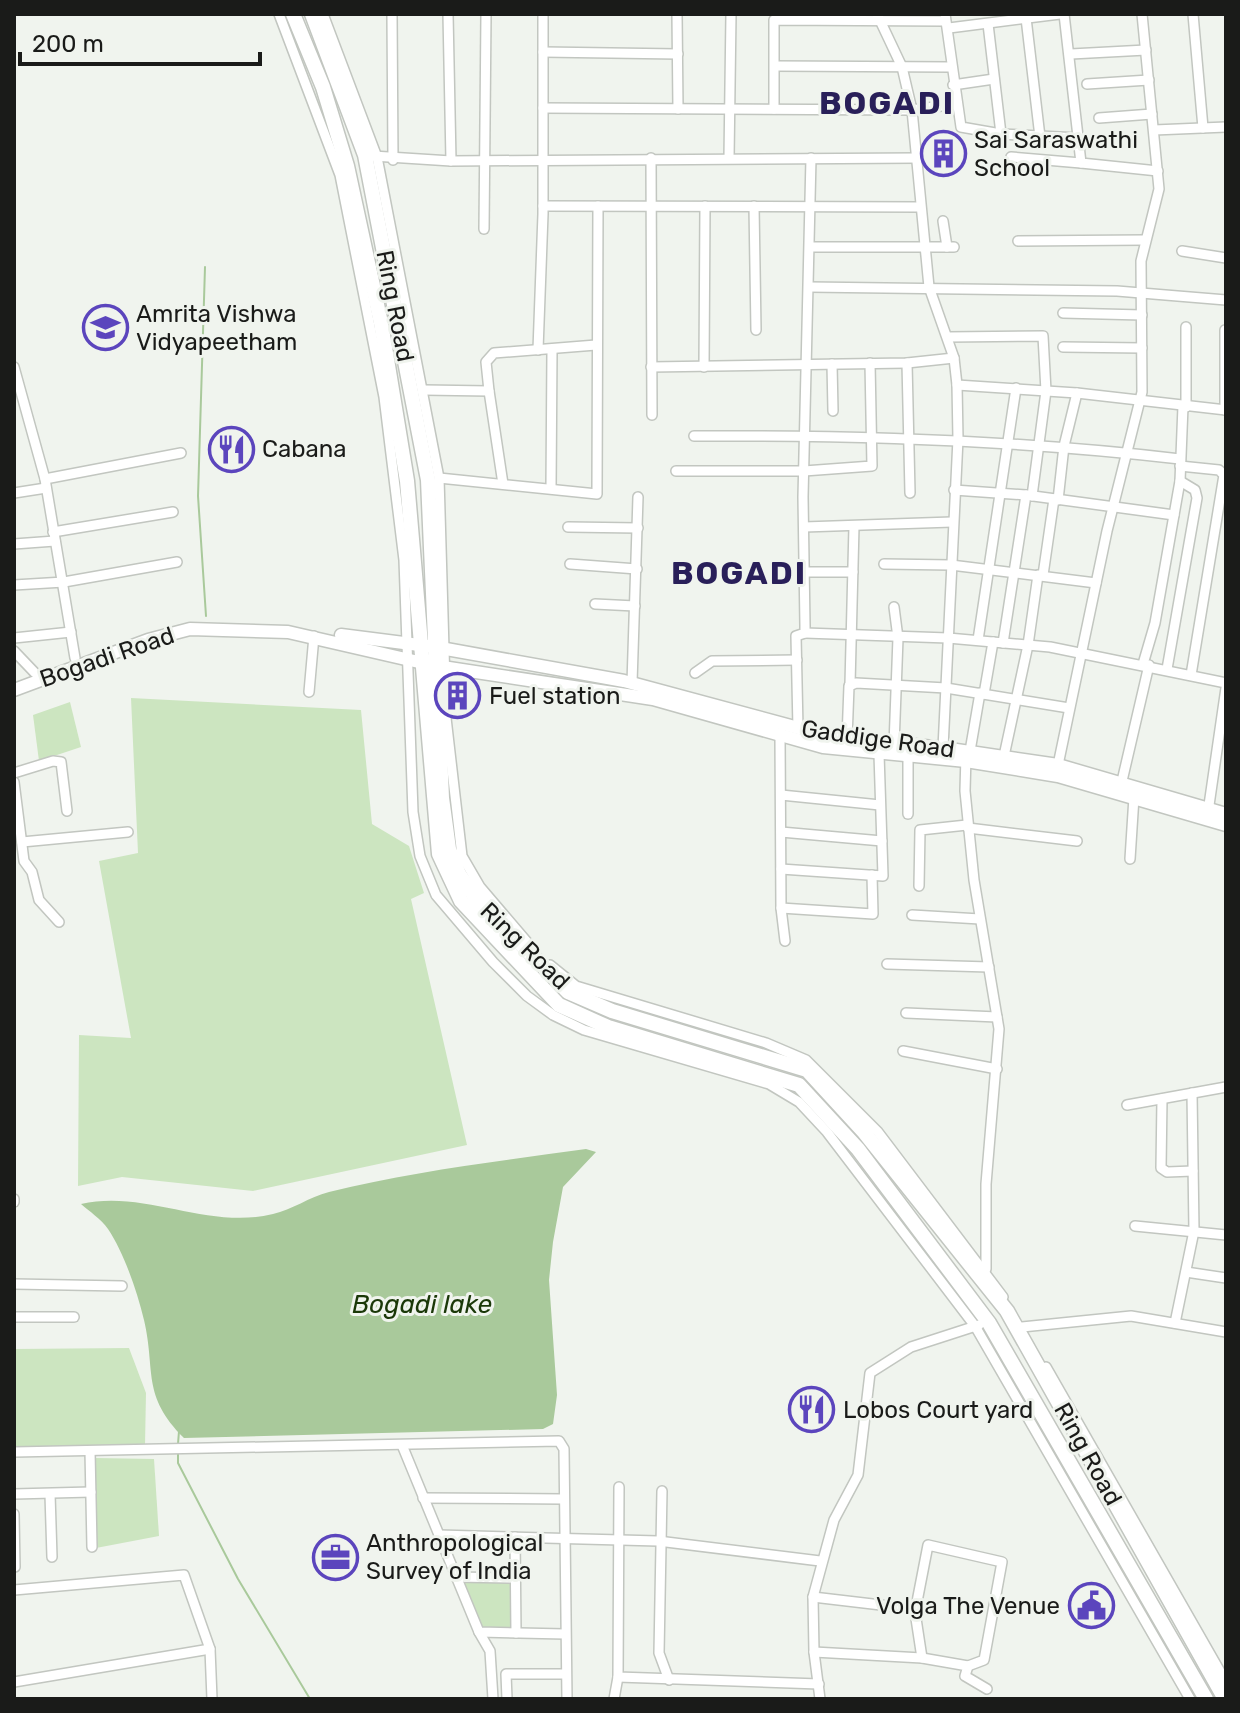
<svg xmlns="http://www.w3.org/2000/svg" width="1240" height="1713" font-family="Rubik,sans-serif">
	<style>
		.green { fill: #cce5c0 }
		.water { fill: #a9c99b }
		.lines { fill: none; stroke-linecap: round; stroke-linejoin: round }
		.stream { stroke: #a9c99b; stroke-width: 2 }
		.minor-casing { stroke: #c2c6c0; stroke-width: 12 }
		.major-casing { stroke: #c2c6c0; stroke-width: 15 }
		.highway-casing { stroke: #c2c6c0; stroke-width: 17 }
		.minor { stroke: #fff; stroke-width: 9 }
		.major { stroke: #fff; stroke-width: 12 }
		.highway { stroke: #fff; stroke-width: 14 }
		.labels { text-anchor: middle; stroke-width: 6; stroke-linejoin: round; paint-order: stroke }
		.poi-label { font-size: 24px; fill: #1a1b19; stroke: #f0f4ee; text-anchor: start }
		.street-label { font-size: 24px; fill: #1a1b19; stroke: #f0f4ee }
		.water-label { font-size: 26px; font-style: italic; fill: #1a3808; stroke: #f0f4ee }
		.district-label { font-size: 32px; font-weight: bold; letter-spacing: 2px; fill: #291f59; stroke: #f0f4ee }
	</style>
	<rect width="100%" height="100%" fill="#f0f4ee"/>
	<!-- green -->
	<g class="green">
		<polygon points="131,698 361,710 372,824 409,846 424,893 411,899 467,1145 253,1191 122,1177 78,1186 79,1035 131,1038 99,861 138,853"/>
		<polygon points="70,702 81,747 39,761 33,715"/>
		<polygon points="129,1348 146,1393 145,1445 14,1448 14,1349"/>
		<polygon points="95,1458 154,1459 159,1536 96,1548"/>
		<polygon points="460,1580 512,1580 514,1629 480,1628"/>
	</g>
	<!-- water -->
	<path class="water" d="M586 1149 596 1152 563 1187 553 1242 549 1280 557 1395 553 1424 543 1429 184 1438C141 1395 156 1371 144 1320 137 1291 124 1253 108 1229 101 1219 89 1211 81 1204 144 1189 208 1230 273 1214 292 1210 309 1197 329 1192 413 1171 500 1161 586 1149Z"/>
	<g class="lines">
		<!-- stream -->
		<g class="stream">
			<polyline points="205,267 198,496 206,616"/>
			<polyline points="178,1444 179,1431"/>
			<polyline points="178,1451 178,1463 238,1579 310,1699"/>
		</g>
		<defs>
			<g id="minor">
				<polyline points="279,14 340,175 384,397 404,560 413,812 420,856 436,895 493,962 527,996 553,1015 584,1030 769,1084 799,1102 827,1132 975,1326 1190,1699"/>
				<polyline points="323,14 377,157 439,478 446,718 462,856 480,887 533,949"/>
				<polyline points="392,14 393,160"/>
				<polyline points="448,14 451,161"/>
				<polyline points="677,14 678,109"/>
				<polyline points="877,14 902,67 912,110 929,287 954,358 957,385 958,439 943,748"/>
				<polyline points="945,14 961,127 1001,134 1079,138"/>
				<polyline points="1064,14 1081,163 1158,171"/>
				<polyline points="1193,14 1203,128"/>
				<polyline points="1026,18 1040,137"/>
				<polyline points="988,24 1001,134"/>
				<polyline points="949,28 1060,14"/>
				<polyline points="543,52 678,54"/>
				<polyline points="1071,54 1146,50"/>
				<polyline points="775,66 950,67"/>
				<polyline points="1087,84 1149,80"/>
				<polyline points="953,85 994,79"/>
				<polyline points="543,108 912,110 956,104"/>
				<polyline points="774,109 774,20 945,21"/>
				<polyline points="1099,118 1152,114"/>
				<polyline points="1154,130 1226,127"/>
				<polyline points="373,156 451,161 917,158"/>
				<polyline points="1011,157 1081,163"/>
				<polyline points="651,158 652,415"/>
				<polyline points="729,158 731,14"/>
				<polyline points="543,206 920,207"/>
				<polyline points="754,206 756,330"/>
				<polyline points="943,221 947,247"/>
				<polyline points="484,229 486,14"/>
				<polyline points="1018,241 1145,240"/>
				<polyline points="810,247 954,247"/>
				<polyline points="1182,251 1226,258"/>
				<polyline points="809,287 1117,291 1226,300"/>
				<polyline points="1063,313 1142,315"/>
				<polyline points="1225,330 1225,410"/>
				<polyline points="948,337 1043,336 1046,391 1032,496"/>
				<polyline points="1063,347 1142,348"/>
				<polyline points="538,350 543,214 543,14"/>
				<polyline points="907,363 910,493"/>
				<polyline points="832,364 833,411"/>
				<polyline points="14,367 45,479 75,658"/>
				<polyline points="651,367 907,363 954,358"/>
				<polyline points="704,367 705,206"/>
				<polyline points="957,385 1077,393 1226,410"/>
				<polyline points="424,390 489,391 486,362 494,353 596,345"/>
				<polyline points="489,391 503,484"/>
				<polyline points="1186,407 1186,327"/>
				<path d="M694 436C857 435 1018 440 1180 459"/>
				<polyline points="1180,466 1219,470 1224,475 1191,675"/>
				<polyline points="676,471 804,471 872,466 870,363"/>
				<polyline points="439,478 597,494 598,206"/>
				<polyline points="45,479 181,453"/>
				<polyline points="551,488 552,351"/>
				<polyline points="954,490 1026,495 1174,515"/>
				<polyline points="14,493 46,488"/>
				<polyline points="1058,500 1064,446 1077,393"/>
				<polyline points="568,527 638,528"/>
				<polyline points="804,527 952,522"/>
				<polyline points="53,532 173,512"/>
				<polyline points="14,544 55,541"/>
				<polyline points="570,564 637,569"/>
				<polyline points="884,564 951,565 1096,583"/>
				<polyline points="804,572 853,572"/>
				<polyline points="1043,575 1054,499"/>
				<polyline points="14,585 64,582 177,562"/>
				<polyline points="595,604 635,606"/>
				<polyline points="894,607 898,638 894,745"/>
				<polyline points="805,633 948,638 1050,647 1226,683"/>
				<polyline points="14,638 71,632"/>
				<polyline points="978,640 1016,388"/>
				<polyline points="1003,643 1026,495"/>
				<polyline points="14,651 35,673"/>
				<polyline points="1143,664 1155,623 1180,481 1183,406"/>
				<polyline points="1167,669 1197,498 1195,490 1180,481"/>
				<polyline points="695,673 712,661 797,660"/>
				<polyline points="632,683 638,497"/>
				<polyline points="850,684 854,526"/>
				<polyline points="309,692 314,636"/>
				<polyline points="984,694 993,642"/>
				<polyline points="798,729 796,636 805,633 805,626 803,497 811,158"/>
				<polyline points="780,736 781,908 785,941"/>
				<polyline points="847,739 849,686 856,683 946,688 1069,708"/>
				<polyline points="970,751 980,693"/>
				<polyline points="966,755 965,791 974,880 999,1029 986,1184 986,1269"/>
				<polyline points="908,756 908,814"/>
				<polyline points="1004,756 1028,645 1038,575"/>
				<polyline points="1058,765 1107,531 1142,392 1141,261 1159,189 1142,14"/>
				<polyline points="14,773 53,761 61,762 67,811"/>
				<polyline points="1122,781 1149,665"/>
				<polyline points="14,782 24,861 32,872 39,900 59,922"/>
				<polyline points="781,795 880,805"/>
				<polyline points="1208,812 1226,688"/>
				<polyline points="968,828 1077,841"/>
				<polyline points="781,832 882,841"/>
				<polyline points="22,842 128,832"/>
				<polyline points="1130,859 1134,797"/>
				<polyline points="781,869 883,876 879,754"/>
				<polyline points="919,886 920,830 967,825"/>
				<polyline points="781,908 873,914 872,875"/>
				<polyline points="912,915 980,919"/>
				<polyline points="887,964 989,967"/>
				<polyline points="550,965 576,986 766,1043 806,1060 878,1132 1003,1297"/>
				<polyline points="906,1013 997,1017"/>
				<polyline points="903,1051 997,1069"/>
				<polyline points="1162,1099 1161,1168 1167,1172 1193,1171"/>
				<polyline points="1127,1105 1226,1087"/>
				<polyline points="14,1202 14,1199"/>
				<polyline points="1135,1226 1226,1235"/>
				<polyline points="1186,1272 1226,1278"/>
				<polyline points="14,1284 122,1286"/>
				<polyline points="14,1317 74,1317"/>
				<polyline points="1175,1323 1194,1231 1192,1093"/>
				<polyline points="1022,1327 1131,1316 1226,1332"/>
				<polyline points="1046,1367 1226,1682"/>
				<polyline points="402,1445 479,1632 565,1634"/>
				<polyline points="90,1451 92,1547"/>
				<polyline points="14,1452 559,1441 564,1449 567,1699"/>
				<polyline points="619,1487 618,1677 819,1684"/>
				<polyline points="662,1491 659,1653 669,1680"/>
				<polyline points="14,1494 91,1492"/>
				<polyline points="50,1494 52,1557"/>
				<polyline points="423,1498 563,1499"/>
				<polyline points="14,1514 15,1567"/>
				<polyline points="439,1535 658,1541 820,1561"/>
				<polyline points="515,1537 516,1633"/>
				<polyline points="456,1577 515,1578"/>
				<polyline points="14,1590 184,1575 210,1649 212,1699"/>
				<polyline points="813,1597 915,1609"/>
				<polyline points="479,1632 490,1651 493,1699"/>
				<polyline points="814,1652 922,1658 968,1666 965,1676 987,1689"/>
				<polyline points="922,1658 915,1612 928,1545 1002,1562 984,1660 968,1666"/>
				<polyline points="14,1682 210,1649"/>
				<polyline points="507,1699 506,1674 566,1674"/>
				<polyline points="614,1699 618,1677"/>
				<polyline points="820,1699 814,1652 813,1597 834,1520 858,1475 870,1373 911,1347 979,1325"/>
			</g>
			<g id="major">
				<polyline points="341,635 435,647 624,681 828,736 943,748 1058,765 1226,814"/>
				<polyline points="14,690 148,640 190,629 288,632 436,666 653,699 823,747 966,761 1058,776 1226,825"/>
			</g>
			<g id="highway">
				<polyline points="293,14 323,87 347,166 381,323 407,481 439,854 461,901 559,1005 608,1027 799,1085 858,1149 989,1323 1206,1699"/>
				<polyline points="312,14 365,155 428,480 442,798 449,849 459,874 477,900 568,992 612,1011 807,1070 863,1131 1007,1311 1225,1699"/>
			</g>
		</defs>
		<!-- minor casing -->
		<use href="#minor" class="minor-casing"/>
		<!-- major casing -->
		<use href="#major" class="major-casing"/>
		<!-- highway casing -->
		<use href="#highway" class="highway-casing"/>
		<!-- minor -->
		<use href="#minor" class="minor"/>
		<!-- major -->
		<use href="#major" class="major"/>
		<!-- highway -->
		<use href="#highway" class="highway"/>
	</g>
	<!-- icons -->
	<defs>
		<symbol id="building-ring" viewBox="-11 -11 22 22"><circle r="9.5" fill="#f0f4ee" stroke="#5b45bd" stroke-width="1.5"/><path d="M-4-6H4V6H1V3H-1V6H-4ZM-2.5-4.3h1.7v1.8h-1.7ZM.8-4.3h1.7v1.8H.8ZM-2.5-1h1.7V.8h-1.7ZM.8-1h1.7V.8H.8Z" fill="#5b45bd"/></symbol>
		<symbol id="university-ring" viewBox="-11 -11 22 22"><circle r="9.5" fill="#f0f4ee" stroke="#5b45bd" stroke-width="1.5"/><path d="M0-5L7-2L0 1L-7-2ZM-4 1L0 2.5L4 1V4Q0 6-4 4Z" fill="#5b45bd"/></symbol>
		<symbol id="restaurant-ring" viewBox="-11 -11 22 22"><circle r="9.5" fill="#f0f4ee" stroke="#5b45bd" stroke-width="1.5"/><path d="M-5-6h1v4h1v-4h1v4h1v-4h1v5L-1.5 .5V6h-2V.5L-5-1ZM5-6V6H3V1.5H1.5Q1.5-4 5-6Z" fill="#5b45bd"/></symbol>
		<symbol id="office-ring" viewBox="-11 -11 22 22"><circle r="9.5" fill="#f0f4ee" stroke="#5b45bd" stroke-width="1.5"/><path d="M-6-3h4V-5.5h4V-3h4V5H-6ZM-1-4.5V-3h2v-1.5ZM-6 0V1H6V0Z" fill="#5b45bd"/></symbol>
		<symbol id="civic-ring" viewBox="-11 -11 22 22"><circle r="9.5" fill="#f0f4ee" stroke="#5b45bd" stroke-width="1.5"/><path d="M-.6-6.5H3V-4.5H.6V-3L4-1V1h2V6H-6V1h2V-1L-.6-3ZM-1.2 2.5V6h2.4V2.5Z" fill="#5b45bd"/></symbol>
	</defs>
	<g fill-rule="evenodd">
		<use href="#building-ring" x="918" y="128" width="51" height="51"/>
		<use href="#university-ring" x="80" y="302" width="51" height="51"/>
		<use href="#restaurant-ring" x="206" y="424" width="51" height="51"/>
		<use href="#building-ring" x="432" y="670" width="51" height="51"/>
		<use href="#restaurant-ring" x="786" y="1384" width="51" height="51"/>
		<use href="#office-ring" x="310" y="1532" width="51" height="51"/>
		<use href="#civic-ring" x="1066" y="1580" width="51" height="51"/>
	</g>
	<g class="labels">
		<!-- poi labels -->
		<g class="poi-label">
			<text x="974" y="148">Sai Saraswathi<tspan x="974" dy="28">School</tspan></text>
			<text x="136" y="322">Amrita Vishwa<tspan x="136" dy="28">Vidyapeetham</tspan></text>
			<text x="262" y="457">Cabana</text>
			<text x="489" y="704">Fuel station</text>
			<text x="843" y="1418">Lobos Court yard</text>
			<text x="366" y="1551">Anthropological<tspan x="366" dy="28">Survey of India</tspan></text>
			<text x="1060" y="1614" text-anchor="end">Volga The Venue</text>
		</g>
		<!-- street labels -->
		<g class="street-label">
			<text transform="translate(395 306) rotate(79)" y="8">Ring Road</text>
			<text transform="translate(107 657) rotate(-19)" y="8">Bogadi Road</text>
			<text transform="translate(878 739) rotate(8)" y="8">Gaddige Road</text>
			<text transform="translate(525 946) rotate(44)" y="8">Ring Road</text>
			<text transform="translate(1088 1454) rotate(61)" y="8">Ring Road</text>
		</g>
		<!-- water labels -->
		<g class="water-label">
			<text x="422" y="1313">Bogadi lake</text>
		</g>
		<!-- district labels -->
		<g class="district-label">
			<text x="887" y="114">BOGADI</text>
			<text x="739" y="584">BOGADI</text>
		</g>
	</g>
	<!-- border -->
	<rect width="1240" height="1713" fill="none" stroke="#1a1b19" stroke-width="32"/>
	<!-- scale -->
	<path d="M20 52v12h240v-12" fill="none" stroke="#1a1b19" stroke-width="4"/>
	<text x="32" y="52" font-size="24" fill="#1a1b19" stroke="#f0f4ee" stroke-width="6" paint-order="stroke">200 m</text>
</svg>
